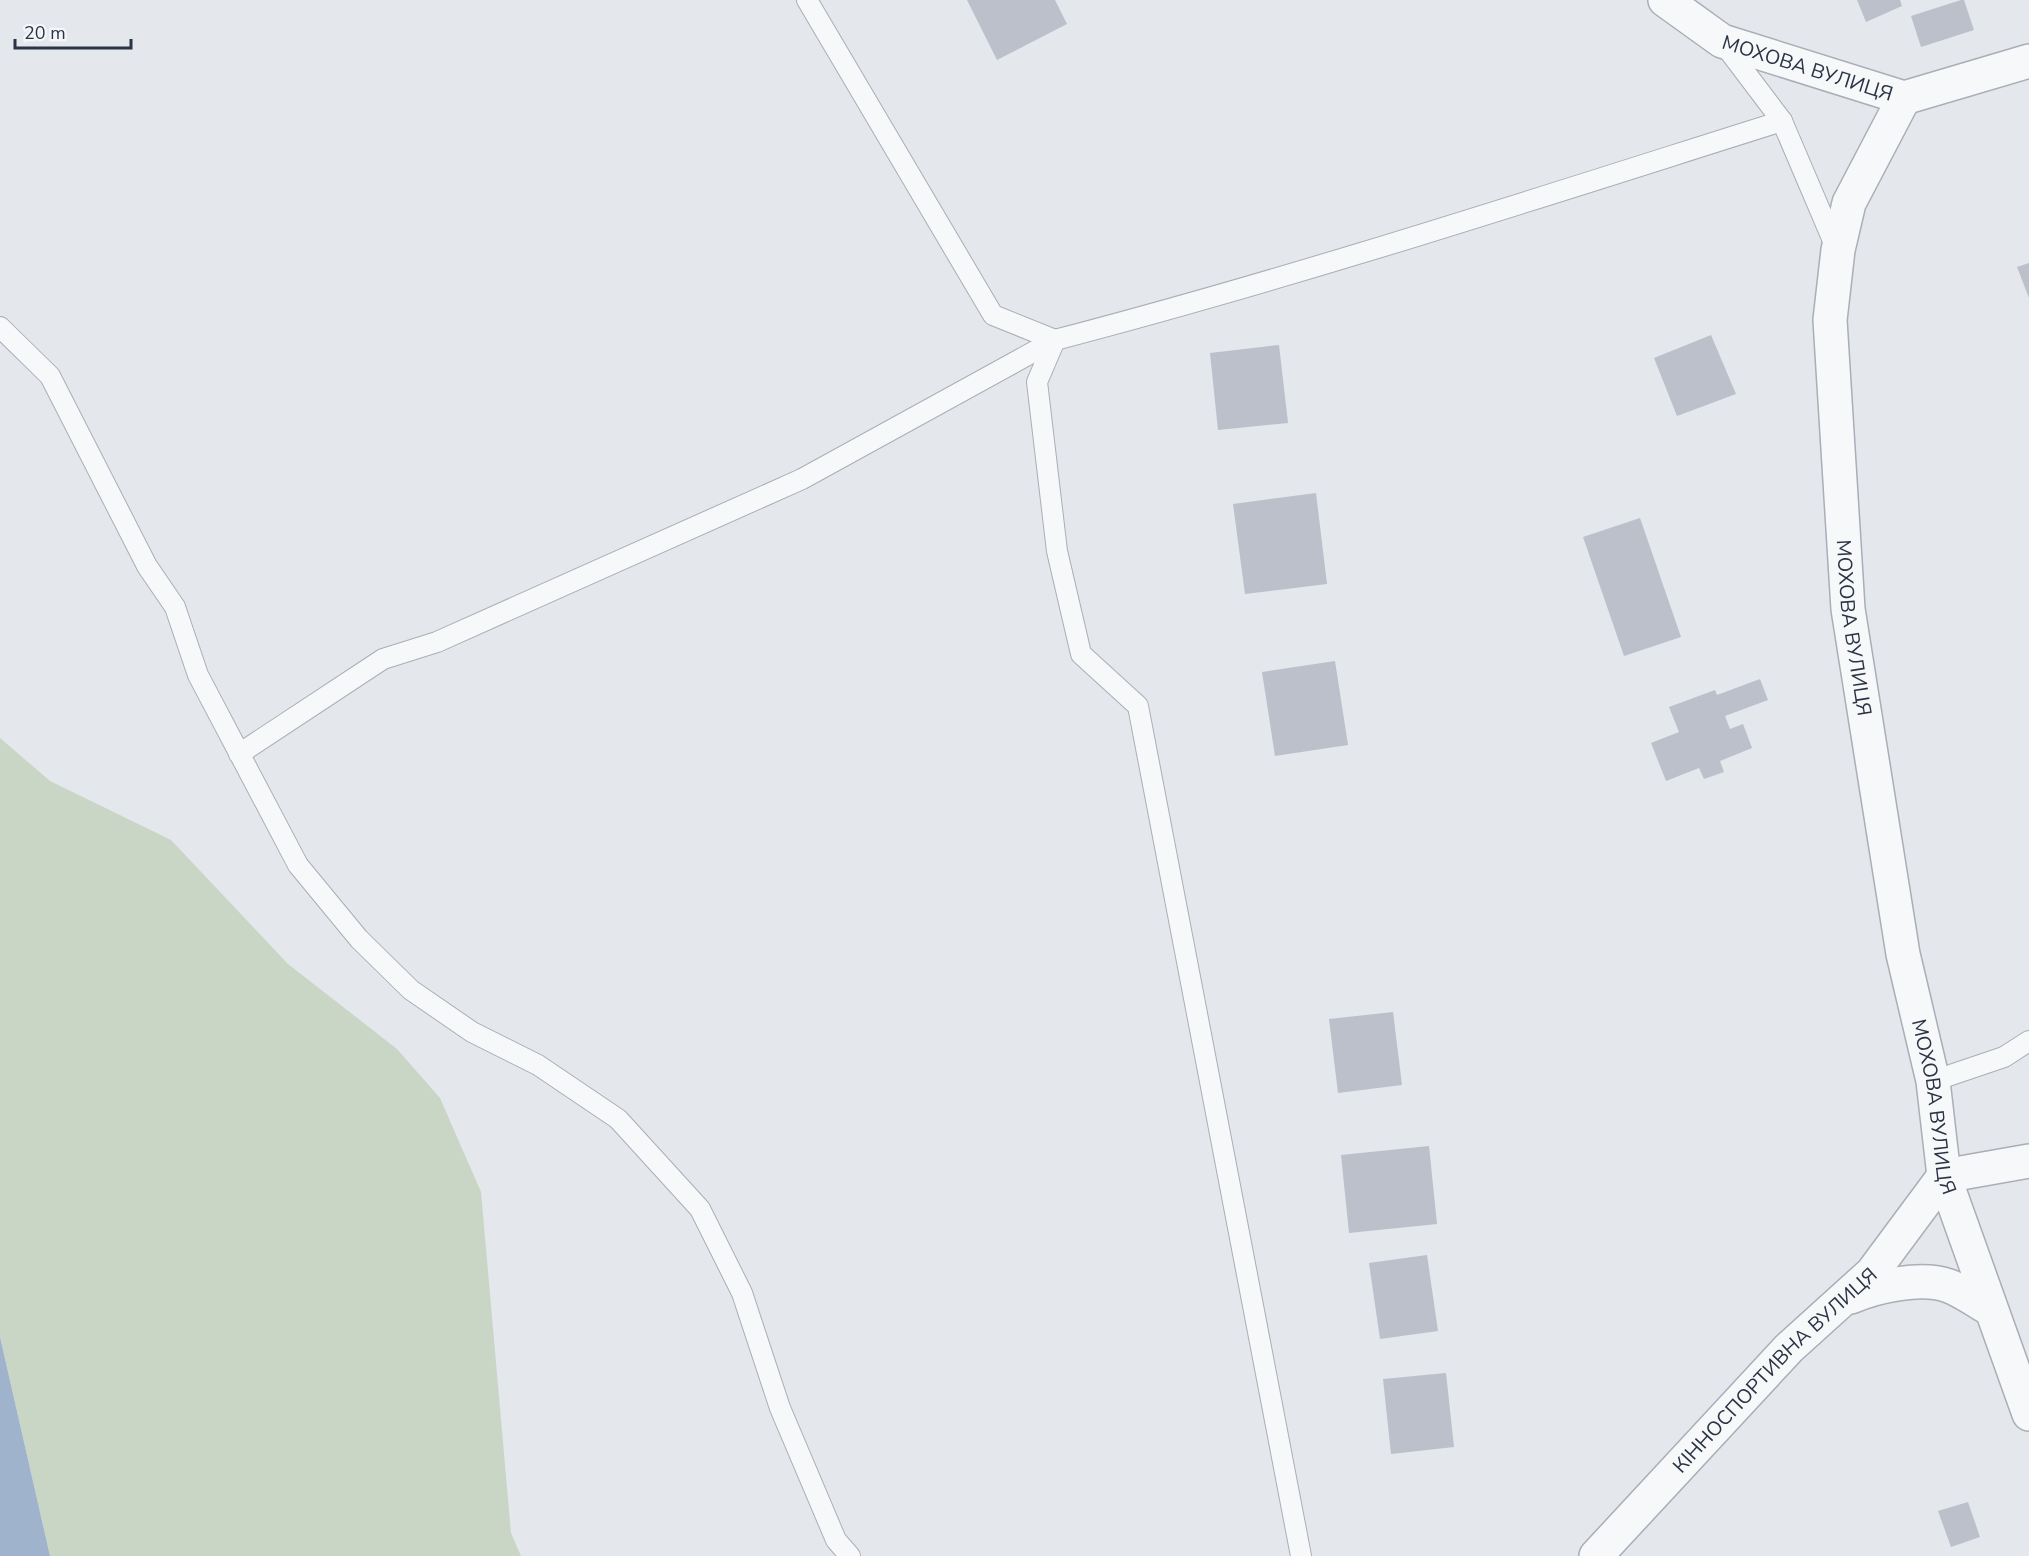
<svg xmlns="http://www.w3.org/2000/svg" width="2029" height="1556" font-family="'Nunito Sans',sans-serif">
	<style>
		.green { fill: #c9d6c5 }
		.water { fill: #9fb4cc }
		.building { fill: #bbc0ca }
		.lines { fill: none; stroke-linecap: round; stroke-linejoin: round }
		.lane-casing { stroke: #a9aeb7; stroke-width: 22 }
		.street-casing { stroke: #a9aeb7; stroke-width: 36 }
		.lane { stroke: #f7f8fa; stroke-width: 20 }
		.street { stroke: #f7f8fa; stroke-width: 33 }
		.labels { text-anchor: middle; stroke-width: 4.5; stroke-linejoin: round; paint-order: stroke }
		.street-label { font-size: 20px; fill: #2b3445; stroke: #f4f6f9 }
	</style>
	<rect width="100%" height="100%" fill="#e4e7ec"/>
	<!-- green -->
	<polygon class="green" points="0,738 50,781 171,840 288,964 397,1049 440,1098 481,1192 511,1533 521,1556 50,1556 0,1337"/>
	<!-- water -->
	<polygon class="water" points="0,1337 50,1556 0,1556"/>
	<!-- building -->
	<g class="building">
		<polygon points="967,0 1055,0 1067,24 997,60"/>
		<polygon points="1857,0 1900,0 1902,6 1866,22"/>
		<polygon points="1961,0 1964,0 1974,30 1921,47 1911,16"/>
		<polygon points="2029,263 2029,298 2017,267"/>
		<polygon points="1711,335 1736,394 1677,416 1654,358"/>
		<polygon points="1279,345 1288,423 1218,430 1210,353"/>
		<polygon points="1316,493 1327,584 1245,594 1233,504"/>
		<polygon points="1640,518 1681,637 1624,656 1583,537"/>
		<polygon points="1335,661 1348,745 1275,756 1262,672"/>
		<polygon points="1760,679 1768,700 1725,716 1730,729 1743,724 1752,748 1720,761 1724,772 1704,779 1699,768 1666,781 1651,743 1679,732 1669,707 1715,690 1717,695"/>
		<polygon points="1393,1012 1402,1085 1338,1093 1329,1019"/>
		<polygon points="1429,1146 1437,1224 1349,1233 1341,1155"/>
		<polygon points="1427,1255 1438,1331 1380,1339 1369,1263"/>
		<polygon points="1446,1373 1454,1447 1391,1454 1383,1379"/>
		<polygon points="1968,1502 1980,1537 1951,1547 1938,1511"/>
	</g>
	<g class="lines">
		<defs>
			<g id="lane">
				<polyline points="807,0 993,315 1055,340"/>
				<polyline points="1723,43 1782,121 1837,250"/>
				<polyline points="0,327 50,376 147,566 175,607 198,675 298,865 359,939 411,990 472,1032 538,1065 618,1119 700,1209 742,1293 780,1408 836,1540 850,1556"/>
				<polyline points="239,754 383,659 437,642 802,479 1055,340"/>
				<polyline points="1933,1081 2004,1057 2029,1041"/>
				<path d="M1301 1556 1138 706 1081 654 1057 551 1037 382 1055 340C1300 276 1541 197 1782 121"/>
			</g>
			<g id="street">
				<path id="s1" d="M1665 0 1722 41 1904 98 1849 203 1838 250 1830 320 1848 609 1903 954 1933 1081 1944 1176 2029 1414"/>
				<polyline points="1904,98 2029,61"/>
				<path d="M1851 1297C1876 1286 1922 1276 1949 1286 1963 1291 1977 1302 1990 1309"/>
				<path id="s2" d="M1596 1556 1789 1348 1872 1273 1944 1176 2029 1161"/>
			</g>
		</defs>
		<!-- lane casing -->
		<use href="#lane" class="lane-casing"/>
		<!-- street casing -->
		<use href="#street" class="street-casing"/>
		<!-- lane -->
		<use href="#lane" class="lane"/>
		<!-- street -->
		<use href="#street" class="street"/>
	</g>
	<g class="labels">
		<!-- street labels -->
		<g class="street-label">
			<text dy="7" stroke="none"><textPath href="#s1" startOffset="160">МОХОВА ВУЛИЦЯ</textPath></text>
			<text dy="7" stroke="none"><textPath href="#s1" startOffset="807">МОХОВА ВУЛИЦЯ</textPath></text>
			<text dy="7" stroke="none"><textPath href="#s1" startOffset="1293">МОХОВА ВУЛИЦЯ</textPath></text>
			<text dy="7" stroke="none"><textPath href="#s2" startOffset="258">КІННОСПОРТИВНА ВУЛИЦЯ</textPath></text>
		</g>
	</g>
	<!-- scale -->
	<path d="M15 39v9h116v-9" fill="none" stroke="#2b3445" stroke-width="3"/>
	<text x="24" y="39" font-size="18" fill="#2b3445" stroke="#f4f6f9" stroke-width="4.5" paint-order="stroke">20 m</text>
</svg>
